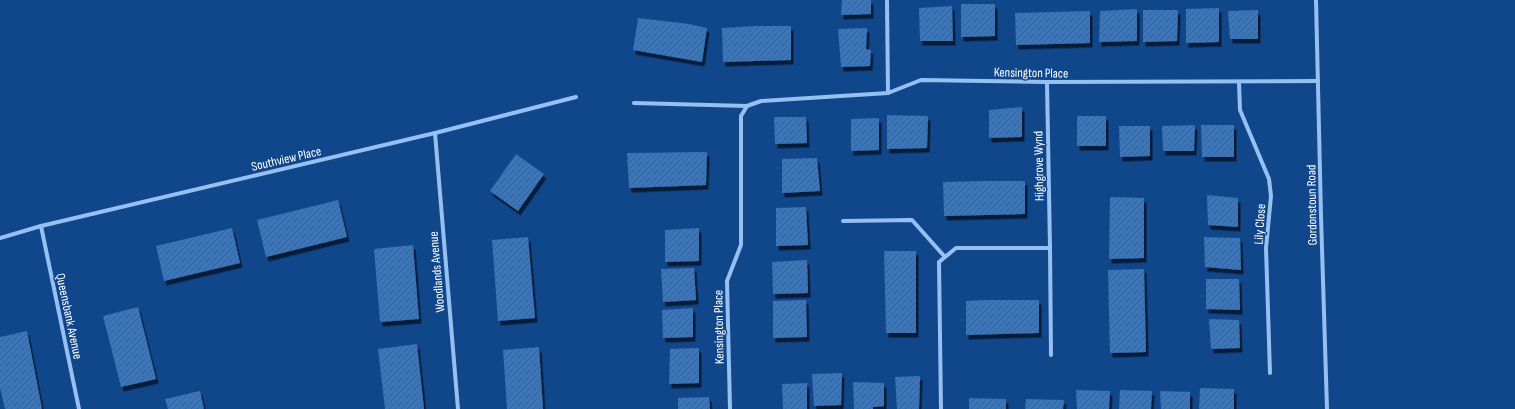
<svg xmlns="http://www.w3.org/2000/svg" width="1515" height="409" font-family="'Sofia Sans Condensed',sans-serif">
	<style>
		.building { fill: url(#building-hatch); filter: url(#shadow) }
		.lines { fill: none; stroke-linecap: round; stroke-linejoin: round }
		.street { stroke: #96c0f2; stroke-width: 4 }
		.labels { text-anchor: middle; stroke-width: 3; stroke-linejoin: round; paint-order: stroke }
		.street-label { font-size: 13px; fill: #fff; stroke: #10478b }
	</style>
	<defs>
		<pattern id="building-hatch" width="6" height="6" patternUnits="userSpaceOnUse"><rect width="6" height="6" fill="#3d74b7"/><path d="M-1 1l2-2M0 6l6-6M5 7l2-2" fill="none" stroke="#446082"/></pattern>
		<filter id="shadow"><feDropShadow dx="2.5" dy="4.5" stdDeviation="0" flood-color="#0009"/></filter>
	</defs>
	<rect width="100%" height="100%" fill="#10478b"/>
	<!-- building -->
	<g class="building">
		<polygon points="842,0 871,0 871,14 841,15"/>
		<polygon points="961,4 995,4 995,36 961,37"/>
		<polygon points="952,6 953,41 920,41 919,8"/>
		<polygon points="1219,8 1219,42 1186,43 1186,9"/>
		<polygon points="1137,9 1137,41 1099,42 1100,11"/>
		<polygon points="1143,10 1178,10 1177,41 1143,42"/>
		<polygon points="1258,10 1258,39 1230,39 1228,11"/>
		<polygon points="1090,11 1090,43 1016,45 1015,13"/>
		<polygon points="638,18 689,24 707,28 702,62 633,50"/>
		<polygon points="756,26 791,26 791,60 723,62 722,28"/>
		<polygon points="867,28 866,49 871,50 870,66 841,67 838,29"/>
		<polygon points="1022,107 1022,137 989,138 989,110"/>
		<polygon points="887,115 928,116 927,148 887,149"/>
		<rect x="1077" y="116" width="29" height="30"/>
		<polygon points="774,117 806,117 807,143 775,144"/>
		<polygon points="879,118 879,150 851,151 851,119"/>
		<polygon points="1195,125 1194,151 1163,151 1162,126"/>
		<polygon points="1201,125 1234,125 1234,157 1202,157"/>
		<polygon points="1119,126 1150,126 1150,156 1120,157"/>
		<polygon points="707,152 706,185 629,188 627,153"/>
		<polygon points="516,154 544,174 518,211 490,191"/>
		<polygon points="817,158 820,191 782,193 782,159"/>
		<polygon points="983,181 1025,181 1025,214 944,216 943,182"/>
		<polygon points="1207,195 1238,198 1238,227 1208,225"/>
		<polygon points="1110,197 1144,198 1144,258 1109,259"/>
		<polygon points="338,200 347,237 266,257 257,220"/>
		<polygon points="806,207 808,245 776,246 776,208"/>
		<polygon points="232,228 240,263 164,281 156,246"/>
		<polygon points="699,228 699,261 665,262 665,230"/>
		<polygon points="528,237 535,318 498,321 492,240"/>
		<polygon points="1204,237 1240,238 1241,270 1205,267"/>
		<polygon points="413,245 419,319 380,322 374,249"/>
		<polygon points="884,251 916,251 916,333 886,333"/>
		<polygon points="807,260 808,293 773,294 772,262"/>
		<polygon points="694,268 696,300 663,302 661,269"/>
		<polygon points="1144,269 1146,352 1110,353 1108,270"/>
		<polygon points="1206,279 1239,279 1240,310 1206,309"/>
		<polygon points="806,300 807,337 773,338 773,301"/>
		<polygon points="985,300 1039,300 1039,333 966,335 966,301"/>
		<polygon points="138,307 156,379 121,387 103,316"/>
		<polygon points="693,308 693,337 663,338 662,310"/>
		<polygon points="1209,319 1239,320 1240,348 1211,349"/>
		<polygon points="27,331 42,409 5,409 0,388 0,337"/>
		<polygon points="417,344 424,409 385,409 378,349"/>
		<polygon points="539,347 543,409 507,409 503,350"/>
		<polygon points="699,348 699,383 669,384 670,349"/>
		<polygon points="842,373 841,405 814,406 812,374"/>
		<polygon points="920,376 919,409 897,409 895,377"/>
		<polygon points="853,382 884,383 884,406 873,407 873,409 854,409"/>
		<polygon points="807,383 807,409 783,409 782,384"/>
		<polygon points="1200,388 1234,389 1234,409 1199,409"/>
		<polygon points="1076,390 1110,391 1109,409 1077,409"/>
		<polygon points="1120,390 1152,391 1151,409 1119,409"/>
		<polygon points="200,391 204,409 168,409 165,399"/>
		<polygon points="1160,391 1190,392 1190,409 1161,409"/>
		<polygon points="709,397 710,409 678,409 678,398"/>
		<polygon points="969,398 1006,399 1006,409 969,409"/>
		<polygon points="1026,399 1064,400 1063,409 1025,409"/>
	</g>
	<g class="lines">
		<!-- street -->
		<g class="street">
			<polyline points="887,0 888,93"/>
			<polyline points="1316,0 1321,216 1327,409"/>
			<polyline points="1239,82 1240,110 1269,179 1271,196 1266,248 1270,373"/>
			<polyline points="634,103 747,106"/>
			<polyline points="435,133 458,409"/>
			<polyline points="843,221 912,220 945,257"/>
			<polyline points="41,226 79,409"/>
			<polyline points="0,238 41,226 435,133 576,97"/>
			<polyline points="1050,248 1051,355"/>
			<polyline points="730,409 727,281 741,245 741,116 747,106 761,101 888,93 921,80 1047,82 1318,81"/>
			<polyline points="941,409 939,262 956,248 1050,248 1047,82"/>
		</g>
	</g>
	<g class="labels">
		<!-- street labels -->
		<g class="street-label">
			<text transform="translate(1031 72) rotate(1)" y="5">Kensington Place</text>
			<text transform="translate(286 158) rotate(-13)" y="5">Southview Place</text>
			<text transform="translate(1038 166) rotate(-91)" y="5">Highgrove Wynd</text>
			<text transform="translate(1311 205) rotate(-91)" y="5">Gordonstoun Road</text>
			<text transform="translate(1259 224) rotate(-86)" y="5">Lily Close</text>
			<text transform="translate(436 272) rotate(-95)" y="5">Woodlands Avenue</text>
			<text transform="translate(70 316) rotate(78)" y="5">Queensbank Avenue</text>
			<text transform="translate(718 327) rotate(-91)" y="5">Kensington Place</text>
		</g>
	</g>
</svg>
